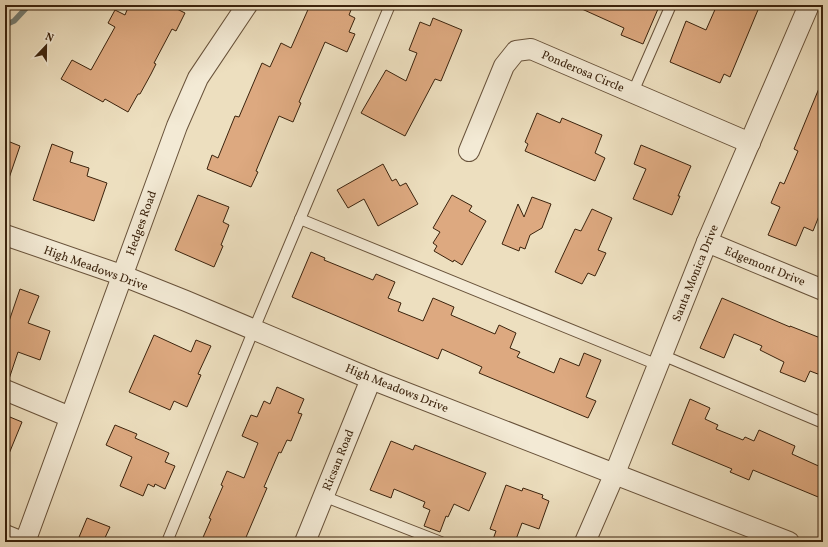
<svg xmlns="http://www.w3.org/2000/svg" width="828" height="547" font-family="Vollkorn,serif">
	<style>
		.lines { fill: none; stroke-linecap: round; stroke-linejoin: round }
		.stream { stroke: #757e75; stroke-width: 5.5 }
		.building { fill: #dda980; stroke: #3b230d }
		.lane-casing { stroke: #68523a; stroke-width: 12 }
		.street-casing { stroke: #68523a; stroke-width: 22 }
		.lane { stroke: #f3ead5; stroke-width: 10 }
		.street { stroke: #f3ead5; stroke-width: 20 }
		.labels { text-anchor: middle; stroke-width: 4; stroke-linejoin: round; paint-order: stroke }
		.street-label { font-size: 12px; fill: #3b230d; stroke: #f3ead5 }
	</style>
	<rect width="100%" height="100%" fill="#eddfbf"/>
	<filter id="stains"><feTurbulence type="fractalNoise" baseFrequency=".005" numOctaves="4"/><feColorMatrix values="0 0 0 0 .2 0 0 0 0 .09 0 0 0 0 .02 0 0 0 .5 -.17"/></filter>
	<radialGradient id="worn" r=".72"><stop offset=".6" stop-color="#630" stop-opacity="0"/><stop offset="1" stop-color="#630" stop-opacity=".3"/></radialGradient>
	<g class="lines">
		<!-- stream -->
		<polyline class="stream" points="5,25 14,21 29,5"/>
	</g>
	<!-- building -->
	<g class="building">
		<polygon points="129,5 169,5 185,13 176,31 172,29 154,63 156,64 151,74 140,94 138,94 128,112 105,99 103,102 61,79 72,60 91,70 115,27 108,23 115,10 125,15"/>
		<polygon points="310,5 353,5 349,15 355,18 349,32 355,34 347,52 325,42 299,102 301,103 293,122 279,116 256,171 258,172 251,187 207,169 212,155 218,158 235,116 239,117 262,63 270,67 281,43 291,48"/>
		<polygon points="573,5 658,5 656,9 658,9 643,44 621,35 624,28"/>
		<polygon points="717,5 760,5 730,77 724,74 720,83 670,62 686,21 706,30"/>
		<polygon points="433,18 462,30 441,81 435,79 405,136 361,113 386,70 406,81 417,53 409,50 420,22 430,26"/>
		<polygon points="822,81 823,206 813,231 804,227 796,246 768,235 780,207 771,203 780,182 784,184 798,151 794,149"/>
		<polygon points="537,113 560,123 562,118 602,135 595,153 605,158 595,181 525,151 528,144 525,142"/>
		<polygon points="5,140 20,146 7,184 5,183"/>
		<polygon points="52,144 73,152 70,162 89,168 87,176 107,183 94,221 33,200"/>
		<polygon points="641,145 691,166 678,196 680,196 672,215 633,199 646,169 634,164"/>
		<polygon points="383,164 392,181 396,179 400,186 406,183 418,204 378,226 364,199 348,208 337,190"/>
		<polygon points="198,195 229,207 223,222 229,225 221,245 223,246 214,267 175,250"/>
		<polygon points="452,195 472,206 469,211 486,221 462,265 454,260 453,262 434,251 437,246 433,243 440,232 433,228"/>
		<polygon points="532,197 551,204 542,228 530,235 525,249 520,247 519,251 502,244 518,204 524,217"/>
		<polygon points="592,209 612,218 598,250 606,253 595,276 588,273 582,284 555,272 575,229 581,231"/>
		<polygon points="311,252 325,258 324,260 373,280 376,274 395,282 388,298 401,303 398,311 423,321 433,298 454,307 451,315 495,334 499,325 516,333 510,348 520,352 517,357 554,373 560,358 579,366 584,353 601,360 586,397 596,401 588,418 479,373 482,367 442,349 438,359 292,297"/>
		<polygon points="20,289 39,296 28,323 50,331 40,360 18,352 9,379 5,379 5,333"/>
		<polygon points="722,298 790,327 790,326 823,339 823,376 810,371 805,382 780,372 784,362 760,350 762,346 734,334 724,358 700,348"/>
		<polygon points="154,335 191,352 196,340 211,346 198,374 201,375 187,407 174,401 170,410 129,392"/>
		<polygon points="277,387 304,399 298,413 302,414 291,441 287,440 281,453 279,452 264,487 267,488 244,542 201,542 211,519 209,518 223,486 221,485 227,471 244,478 258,443 242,436 251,415 257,417 264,401 270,404"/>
		<polygon points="690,399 710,408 705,419 718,425 716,429 743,440 745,437 754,441 759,430 795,446 792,454 823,468 823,499 753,470 749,480 730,472 732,469 672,444"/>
		<polygon points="5,415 22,422 6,461 5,461"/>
		<polygon points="115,425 137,434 135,438 169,453 165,462 175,466 165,489 155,484 154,487 148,484 143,496 120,486 132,457 106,445"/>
		<polygon points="391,441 413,450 415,445 486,473 469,511 454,504 448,517 446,516 440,532 424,526 430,510 423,507 425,502 394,489 391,498 370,490"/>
		<polygon points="506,485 522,491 523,488 543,495 542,498 549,501 539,529 522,523 515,542 492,542 496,531 490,529"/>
		<polygon points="87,518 110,527 103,542 77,542"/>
	</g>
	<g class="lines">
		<defs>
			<g id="lane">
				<polyline points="633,92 671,5"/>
				<polyline points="300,219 658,365"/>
				<polyline points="662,355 823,423"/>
				<polyline points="323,496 441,542"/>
				<polyline points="167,542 254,329 390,5"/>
			</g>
			<g id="street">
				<polyline points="469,151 504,66 516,51 531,49 750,143"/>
				<polyline points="5,235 121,275 186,301 371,379 789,542"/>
				<polyline points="707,242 823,290"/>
				<polyline points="5,390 70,417"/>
				<polyline points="5,535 22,542"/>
				<polyline points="25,542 177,126 198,78 247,5"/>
				<polyline points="305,542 371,379"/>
				<polyline points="585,542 615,473 707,242 809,5"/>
			</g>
		</defs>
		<!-- lane casing -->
		<use href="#lane" class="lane-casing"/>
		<!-- street casing -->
		<use href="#street" class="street-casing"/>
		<!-- lane -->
		<use href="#lane" class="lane"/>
		<!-- street -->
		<use href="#street" class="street"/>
	</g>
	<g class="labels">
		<!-- street labels -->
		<g class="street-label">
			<text transform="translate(583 71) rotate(23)" y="4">Ponderosa Circle</text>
			<text transform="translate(141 223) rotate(-70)" y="4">Hedges Road</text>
			<text transform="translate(765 266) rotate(22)" y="4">Edgemont Drive</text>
			<text transform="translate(96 268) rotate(20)" y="4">High Meadows Drive</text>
			<text transform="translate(695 273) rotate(-68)" y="4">Santa Monica Drive</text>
			<text transform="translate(397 388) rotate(22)" y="4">High Meadows Drive</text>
			<text transform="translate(338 460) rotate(-68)" y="4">Ricsan Road</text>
		</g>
	</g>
	<!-- margin -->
	<rect width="828" height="547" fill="none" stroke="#eddfbf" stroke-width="20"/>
	<rect x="6" y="6" width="816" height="535" fill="none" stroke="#3b230d" stroke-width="2"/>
	<rect x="10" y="10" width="808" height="527" fill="none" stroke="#3b230d"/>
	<!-- north arrow -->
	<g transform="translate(46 46) rotate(22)" stroke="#f3ead5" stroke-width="3" paint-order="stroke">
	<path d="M0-3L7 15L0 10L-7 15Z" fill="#3b230d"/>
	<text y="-6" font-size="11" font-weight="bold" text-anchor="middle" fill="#3b230d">N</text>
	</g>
	<rect width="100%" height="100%" filter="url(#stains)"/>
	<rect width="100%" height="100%" fill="url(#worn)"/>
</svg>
